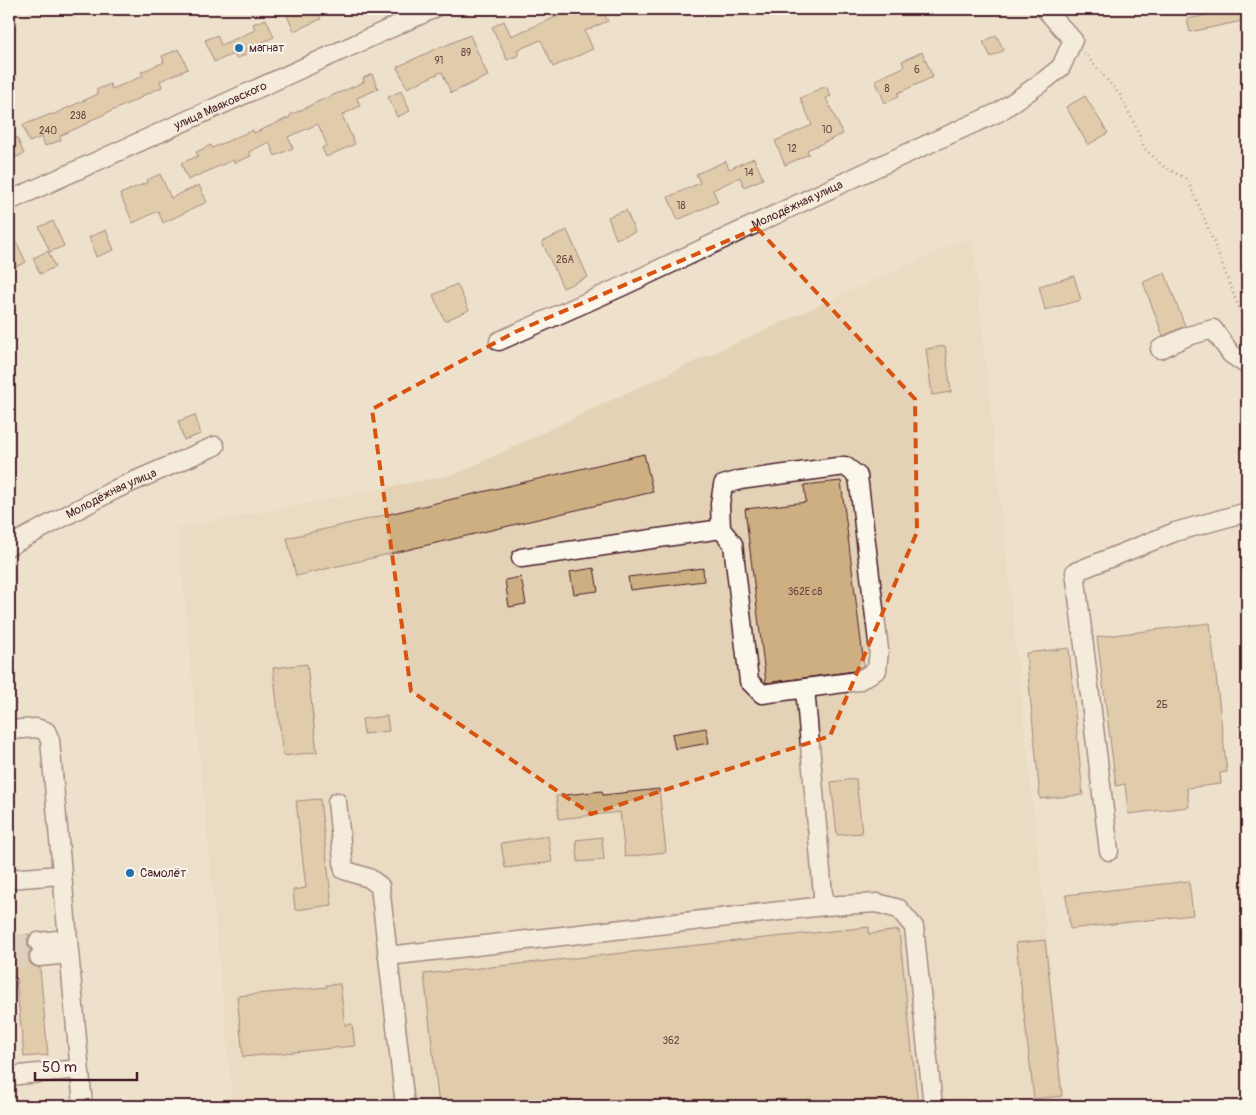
<svg xmlns="http://www.w3.org/2000/svg" width="1256" height="1115" font-family="Pangolin,sans-serif">
	<style>
		.built { fill: #e4d2b6 }
		.building { fill: #ceaf82; stroke: #4a1f2b }
		.lines { fill: none; stroke-linecap: round; stroke-linejoin: round }
		.minor-tunnel { stroke: #cdbaac; stroke-width: 18; stroke-dasharray: 18 9; stroke-linecap: butt }
		.minor-casing { stroke: #4a1f2b; stroke-width: 21 }
		.path { stroke: #4a1f2b; stroke-width: 2.5; stroke-dasharray: 1 4; stroke-linecap: butt }
		.minor { stroke: #fbf7ec; stroke-width: 18 }
		.marked { fill: none; stroke: #d8530f; stroke-width: 4; stroke-dasharray: 10 6; stroke-linejoin: round }
		.poi-dot { fill: #1f6fb2; stroke: #fbf7ec; stroke-width: 2 }
		.labels { text-anchor: middle; stroke-width: 4; stroke-linejoin: round; paint-order: stroke }
		.number-label { font-size: 10px; fill: #6b4341 }
		.poi-label { font-size: 12px; fill: #4a1f2b; stroke: #fbf7ec; text-anchor: start }
		.street-label { font-size: 12px; fill: #4a1f2b; stroke: #fbf7ec }
	</style>
	<rect width="100%" height="100%" fill="#eee1cc"/>
	<filter id="ink" filterUnits="userSpaceOnUse"><feTurbulence type="fractalNoise" baseFrequency=".02" numOctaves="2"/><feDisplacementMap in="SourceGraphic" scale="10" xChannelSelector="R" yChannelSelector="G"/><feConvolveMatrix kernelMatrix="1 2 1 2 8 2 1 2 1" color-interpolation-filters="sRGB"/></filter>
	<g filter="url(#ink)">
		<!-- built -->
		<polygon class="built" points="972,236 1065,1106 233,1106 178,528 456,474 630,391"/>
		<!-- building -->
		<g class="building">
			<polygon points="284,9 316,9 321,19 294,31"/>
			<polygon points="555,9 602,9 608,21 585,31 593,49 553,67 541,40 517,50 519,55 507,60 492,27 504,21 511,36 558,16"/>
			<polygon points="1239,9 1247,9 1247,20 1190,32 1187,19"/>
			<polygon points="266,19 274,37 245,50 247,54 236,59 234,54 214,62 205,40 217,35 221,45 255,30 253,24"/>
			<polygon points="470,35 488,76 451,93 442,72 407,88 397,67 442,46 442,47"/>
			<polygon points="996,35 1004,50 991,57 983,42"/>
			<polygon points="179,49 188,69 160,81 162,87 142,96 143,97 89,121 90,122 60,136 61,140 45,146 42,137 29,142 23,125 51,114 52,115 98,94 96,90 110,84 112,89 143,76 141,72 164,62 162,56"/>
			<polygon points="922,52 933,77 898,93 899,96 885,103 875,80 904,67 902,61"/>
			<polygon points="372,74 378,89 357,98 360,106 342,115 355,144 326,157 322,148 327,145 318,124 288,137 293,148 275,156 269,142 249,152 251,156 234,163 233,160 188,180 181,163 198,156 196,152 211,145 212,148 253,130 254,133 290,117 290,115 310,106 310,105 364,82 363,78"/>
			<polygon points="826,86 831,96 826,98 843,134 807,150 809,154 785,165 775,141 812,125 800,98"/>
			<polygon points="401,91 410,111 397,117 388,97"/>
			<polygon points="1085,96 1108,133 1088,145 1066,107"/>
			<polygon points="17,137 24,154 11,159 9,152 9,140"/>
			<polygon points="754,158 763,179 744,187 740,177 713,190 718,202 678,220 668,197 700,183 696,174 726,161 729,169"/>
			<polygon points="160,174 171,198 199,185 207,202 163,223 158,211 133,223 120,194 148,182 147,180"/>
			<polygon points="626,210 635,232 616,239 608,217"/>
			<polygon points="53,221 64,246 50,252 39,227"/>
			<polygon points="106,230 114,250 96,257 89,237"/>
			<polygon points="567,230 588,277 563,288 542,242"/>
			<polygon points="17,243 26,262 9,270 9,246"/>
			<polygon points="48,251 55,267 40,274 33,258"/>
			<polygon points="1165,273 1185,326 1163,336 1143,282"/>
			<polygon points="1074,276 1081,300 1045,310 1039,286"/>
			<polygon points="457,284 469,310 445,321 433,295"/>
			<polygon points="945,346 951,392 932,395 926,349"/>
			<polygon points="195,415 201,434 184,440 178,421"/>
			<polygon points="644,454 653,492 296,576 287,538"/>
			<polygon points="841,481 864,665 854,671 766,683 745,509 806,502 804,485"/>
			<polygon points="594,568 598,591 574,594 570,572"/>
			<polygon points="703,568 704,581 630,590 628,577"/>
			<polygon points="521,577 526,604 509,607 505,580"/>
			<polygon points="1210,623 1227,772 1220,773 1221,784 1187,788 1189,807 1128,814 1125,784 1116,786 1097,637"/>
			<polygon points="1069,648 1083,795 1040,799 1026,653"/>
			<polygon points="307,664 317,752 283,756 273,668"/>
			<polygon points="387,716 389,731 364,734 362,719"/>
			<polygon points="706,728 709,743 675,749 672,734"/>
			<polygon points="856,779 862,833 837,835 831,782"/>
			<polygon points="659,789 666,852 625,857 620,812 559,819 556,796 602,791 603,795"/>
			<polygon points="320,799 332,905 295,910 293,890 306,888 296,801"/>
			<polygon points="548,836 552,862 505,868 501,843"/>
			<polygon points="602,837 604,860 578,862 576,840"/>
			<polygon points="1189,881 1193,915 1070,929 1066,895"/>
			<polygon points="869,927 869,934 899,930 918,1106 439,1106 424,974"/>
			<polygon points="31,934 28,938 27,943 29,948 31,950 29,953 29,959 30,963 34,966 40,968 48,1055 24,1057 16,979 9,980 9,936"/>
			<polygon points="1045,940 1062,1096 1034,1099 1016,943"/>
			<polygon points="340,984 345,1025 352,1024 355,1046 243,1057 237,996 327,987 326,985"/>
		</g>
		<g class="lines">
			<!-- minor-tunnel -->
			<g class="minor-tunnel">
				<polyline points="9,944 38,942"/>
				<polyline points="9,960 39,957"/>
			</g>
			<defs>
				<g id="minor">
					<path id="s1" d="M9 201 433 9"/>
					<path id="s2" d="M499 341 621 287 877 167 999 112 1045 80 1061 67 1073 40 1045 9"/>
					<polyline points="1160,349 1188,336 1213,329 1231,354 1247,365"/>
					<polygon points="845,466 858,476 879,650 877,670 858,681 762,694 749,681 733,544 721,529 720,504 723,485 740,480"/>
					<path id="s3" d="M9 546 116 489 215 446"/>
					<polyline points="521,558 721,529"/>
					<polyline points="805,688 824,906"/>
					<polyline points="9,730 36,728 46,731 50,740 83,1106"/>
					<polyline points="337,802 344,870 369,878 380,886 405,1106"/>
					<polyline points="1109,851 1075,572 1175,532 1247,512"/>
					<polyline points="9,879 61,875"/>
					<polyline points="38,942 68,939"/>
					<polyline points="388,956 824,906 877,903 899,909 914,927 933,1106"/>
					<polyline points="39,957 69,954"/>
					<polyline points="9,1076 79,1069"/>
				</g>
			</defs>
			<!-- minor casing -->
			<use href="#minor" class="minor-casing"/>
			<!-- path -->
			<polyline class="path" points="1084,53 1120,95 1137,129 1144,148 1164,167 1187,179 1205,220 1247,329"/>
			<!-- minor -->
			<use href="#minor" class="minor"/>
		</g>
	</g>
	<!-- marked area -->
	<path d="M0 0H1256V1115H0ZM757 228 915 399 917 532 830 736 591 814 411 691 372 409 515 332Z" fill="#eee1cc" fill-opacity=".55" fill-rule="evenodd"/>
	<path class="marked" d="M757 228 915 399 917 532 830 736 591 814 411 691 372 409 515 332Z"/>
	<!-- markers -->
	<g class="poi-dot">
		<circle cx="239" cy="48" r="5"/>
		<circle cx="130" cy="873" r="5"/>
	</g>
	<g class="labels">
		<!-- number labels -->
		<g class="number-label">
			<text x="466" y="56">89</text>
			<text x="439" y="64">91</text>
			<text x="917" y="73">6</text>
			<text x="887" y="92">8</text>
			<text x="78" y="119">238</text>
			<text x="827" y="133">10</text>
			<text x="48" y="134">240</text>
			<text x="792" y="152">12</text>
			<text x="749" y="176">14</text>
			<text x="681" y="209">18</text>
			<text x="565" y="263">26А</text>
			<text x="805" y="595">362Е с8</text>
			<text x="1162" y="708">2Б</text>
			<text x="671" y="1044">362</text>
		</g>
		<!-- poi labels -->
		<g class="poi-label">
			<text x="249" y="52">магнат</text>
			<text x="140" y="877">Самолёт</text>
		</g>
		<!-- street labels -->
		<g class="street-label">
			<text dy="4" stroke="none"><textPath href="#s1" startOffset="232">улица Маяковского</textPath></text>
			<text dy="4" stroke="none"><textPath href="#s2" startOffset="328">Молодёжная улица</textPath></text>
			<text dy="4" stroke="none"><textPath href="#s3" startOffset="115">Молодёжная улица</textPath></text>
		</g>
	</g>
	<!-- margin -->
	<rect width="1256" height="1115" fill="none" stroke="#fbf7ec" stroke-width="30"/>
	<rect x="15" y="15" width="1226" height="1085" fill="none" stroke="#4a1f2b" stroke-width="2" filter="url(#ink)"/>
	<!-- scale -->
	<path d="M35 1072v8h102v-8" fill="none" stroke="#4a1f2b" stroke-width="2.5"/>
	<text x="42" y="1072" font-size="15" fill="#4a1f2b" stroke="#fbf7ec" stroke-width="4" paint-order="stroke">50 m</text>
</svg>
